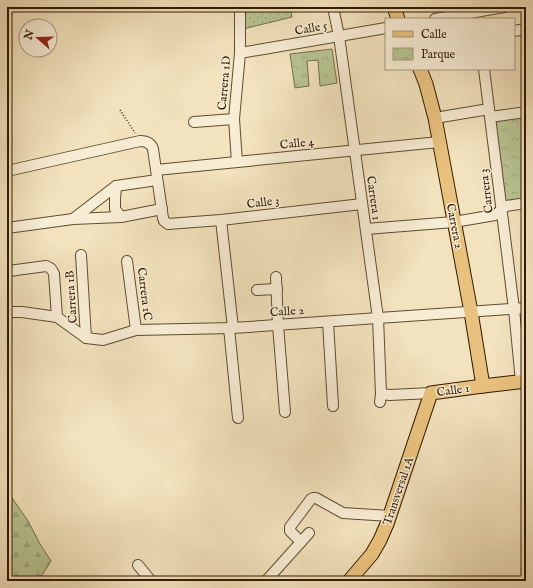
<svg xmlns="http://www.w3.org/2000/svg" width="533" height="588" font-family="'IM FELL English',serif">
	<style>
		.grass { fill: url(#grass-dots); stroke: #746f4a }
		.forest { fill: url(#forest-firs); stroke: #746f4a }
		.park { fill: url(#park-crowns); stroke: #746f4a }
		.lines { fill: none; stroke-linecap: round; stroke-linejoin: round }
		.minor-casing { stroke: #604c2f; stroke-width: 12 }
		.major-casing { stroke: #301a00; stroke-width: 15 }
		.path { stroke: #301a00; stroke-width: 1.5; stroke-dasharray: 1 2; stroke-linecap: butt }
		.minor { stroke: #f7ecd4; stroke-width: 10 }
		.major { stroke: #e9c17e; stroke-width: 13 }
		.labels { text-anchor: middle; stroke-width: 3; stroke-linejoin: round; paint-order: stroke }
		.street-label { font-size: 12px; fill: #301a00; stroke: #f7ecd4 }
	</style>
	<defs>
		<pattern id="grass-dots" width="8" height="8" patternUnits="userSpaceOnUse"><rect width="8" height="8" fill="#b8c493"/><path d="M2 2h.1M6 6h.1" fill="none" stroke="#9ea87d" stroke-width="1.8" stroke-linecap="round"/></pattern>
		<pattern id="forest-firs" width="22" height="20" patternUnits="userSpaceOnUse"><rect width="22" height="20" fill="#b8c493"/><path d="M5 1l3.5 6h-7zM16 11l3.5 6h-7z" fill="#9ea87d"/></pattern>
		<pattern id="park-crowns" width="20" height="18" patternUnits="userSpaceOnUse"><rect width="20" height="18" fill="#b8c493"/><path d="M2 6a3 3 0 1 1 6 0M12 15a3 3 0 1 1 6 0" fill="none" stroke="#9ea87d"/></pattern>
	</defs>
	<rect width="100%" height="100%" fill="#f2e2bd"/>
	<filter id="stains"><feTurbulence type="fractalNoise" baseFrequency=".005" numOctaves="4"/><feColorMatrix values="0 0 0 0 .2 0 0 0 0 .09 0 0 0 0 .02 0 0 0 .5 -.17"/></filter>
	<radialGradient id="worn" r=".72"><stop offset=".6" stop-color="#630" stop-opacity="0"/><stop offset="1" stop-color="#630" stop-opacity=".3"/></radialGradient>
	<!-- grass -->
	<polygon class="grass" points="244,7 290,7 292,17 243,29"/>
	<!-- forest -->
	<polygon class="forest" points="7,493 10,495 28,521 40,544 51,561 42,575 45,581 7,581"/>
	<!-- park -->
	<g class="park">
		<polygon points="332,49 337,83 320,86 318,60 307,61 309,86 295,88 290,54"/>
		<polygon points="526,115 526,199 505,201 495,119"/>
	</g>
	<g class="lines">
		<defs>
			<g id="minor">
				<polyline points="333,7 339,36 378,318 381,394 380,402"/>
				<polyline points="435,19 504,7"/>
				<polyline points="514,31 526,29"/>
				<polyline points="240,53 386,28"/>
				<polyline points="484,69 514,309 521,382"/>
				<polyline points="490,117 526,112"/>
				<polyline points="435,118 489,109"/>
				<polyline points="194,122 234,119"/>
				<polyline points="237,162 234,119 240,53 240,7"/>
				<polyline points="156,170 439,142"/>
				<path d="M7 171 140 141C146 141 151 143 153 149L163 218 164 221 168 224 221 220 362 204"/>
				<polyline points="116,186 115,199 115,209 121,217"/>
				<polyline points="73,219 116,186 157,180"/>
				<polyline points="221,220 233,328"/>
				<polyline points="7,228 73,219 121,217 162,209"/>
				<polyline points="366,229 454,222 495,215 506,206 526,203"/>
				<polyline points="81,255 86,338"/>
				<polyline points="127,261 136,330"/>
				<path d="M9 271 46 266C51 268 52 269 54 274L57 317"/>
				<polyline points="276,277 278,325 285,412"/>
				<polyline points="257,290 277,289"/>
				<polyline points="7,312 22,312 57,317 86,338 103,340 136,330 233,328 526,308"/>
				<polyline points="328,322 333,406"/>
				<polyline points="229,328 238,418"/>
				<polyline points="381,394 390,395 431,393"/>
				<polyline points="301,542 290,531 290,527 311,499 313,498 316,498 343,513 390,516"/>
				<polyline points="138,565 151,581"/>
				<polyline points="266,581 309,533"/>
			</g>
			<g id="major">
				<polyline points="394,7 398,19"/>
				<polyline points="420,69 426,84 435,118 471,312 483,386"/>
				<polyline points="349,581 372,554 380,540 387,524 431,393 483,386 526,381"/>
			</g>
		</defs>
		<!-- minor casing -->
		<use href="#minor" class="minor-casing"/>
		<!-- major casing -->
		<use href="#major" class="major-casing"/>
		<!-- path -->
		<polyline class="path" points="120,110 135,133"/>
		<!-- minor -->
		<use href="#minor" class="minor"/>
		<!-- major -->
		<use href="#major" class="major"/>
	</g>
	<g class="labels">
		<!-- street labels -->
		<g class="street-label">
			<text transform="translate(311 28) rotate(-10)" y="4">Calle 5</text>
			<text transform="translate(224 83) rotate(-85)" y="4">Carrera 1D</text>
			<text transform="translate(297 143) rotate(-6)" y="4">Calle 4</text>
			<text transform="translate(486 191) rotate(-97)" y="4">Carrera 3</text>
			<text transform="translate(374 198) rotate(82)" y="4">Carrera 1</text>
			<text transform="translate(263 202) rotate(-7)" y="4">Calle 3</text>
			<text transform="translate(455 226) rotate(79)" y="4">Carrera 2</text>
			<text transform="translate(145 294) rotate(83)" y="4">Carrera 1C</text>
			<text transform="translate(71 297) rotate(-94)" y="4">Carrera 1B</text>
			<text transform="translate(287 311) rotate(-4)" y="4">Calle 2</text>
			<text transform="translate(453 390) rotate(-8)" y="4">Calle 1</text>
			<text transform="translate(398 491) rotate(-71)" y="4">Transversal 1A</text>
		</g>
	</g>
	<!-- margin -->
	<rect width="533" height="588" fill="none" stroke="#f2e2bd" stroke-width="24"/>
	<rect x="8" y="8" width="517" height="572" fill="none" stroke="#301a00" stroke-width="2"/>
	<rect x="12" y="12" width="509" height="564" fill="none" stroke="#301a00"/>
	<!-- legend -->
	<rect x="385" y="18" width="130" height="52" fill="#f7ecd4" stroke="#a7987f"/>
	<rect x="393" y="31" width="20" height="6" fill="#e9c17e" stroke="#a7987f"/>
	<text x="421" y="38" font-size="12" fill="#301a00">Calle</text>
	<rect x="393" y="48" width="20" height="12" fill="url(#park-crowns)" stroke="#a7987f"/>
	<text x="421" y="58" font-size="12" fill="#301a00">Parque</text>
	<!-- north arrow -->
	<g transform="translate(38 38) rotate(290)"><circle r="19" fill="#f7ecd4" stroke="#a7987f"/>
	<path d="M0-3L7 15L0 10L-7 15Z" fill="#8f2418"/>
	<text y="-6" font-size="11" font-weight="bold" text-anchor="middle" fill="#301a00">N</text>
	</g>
	<rect width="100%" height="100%" filter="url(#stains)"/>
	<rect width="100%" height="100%" fill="url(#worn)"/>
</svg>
